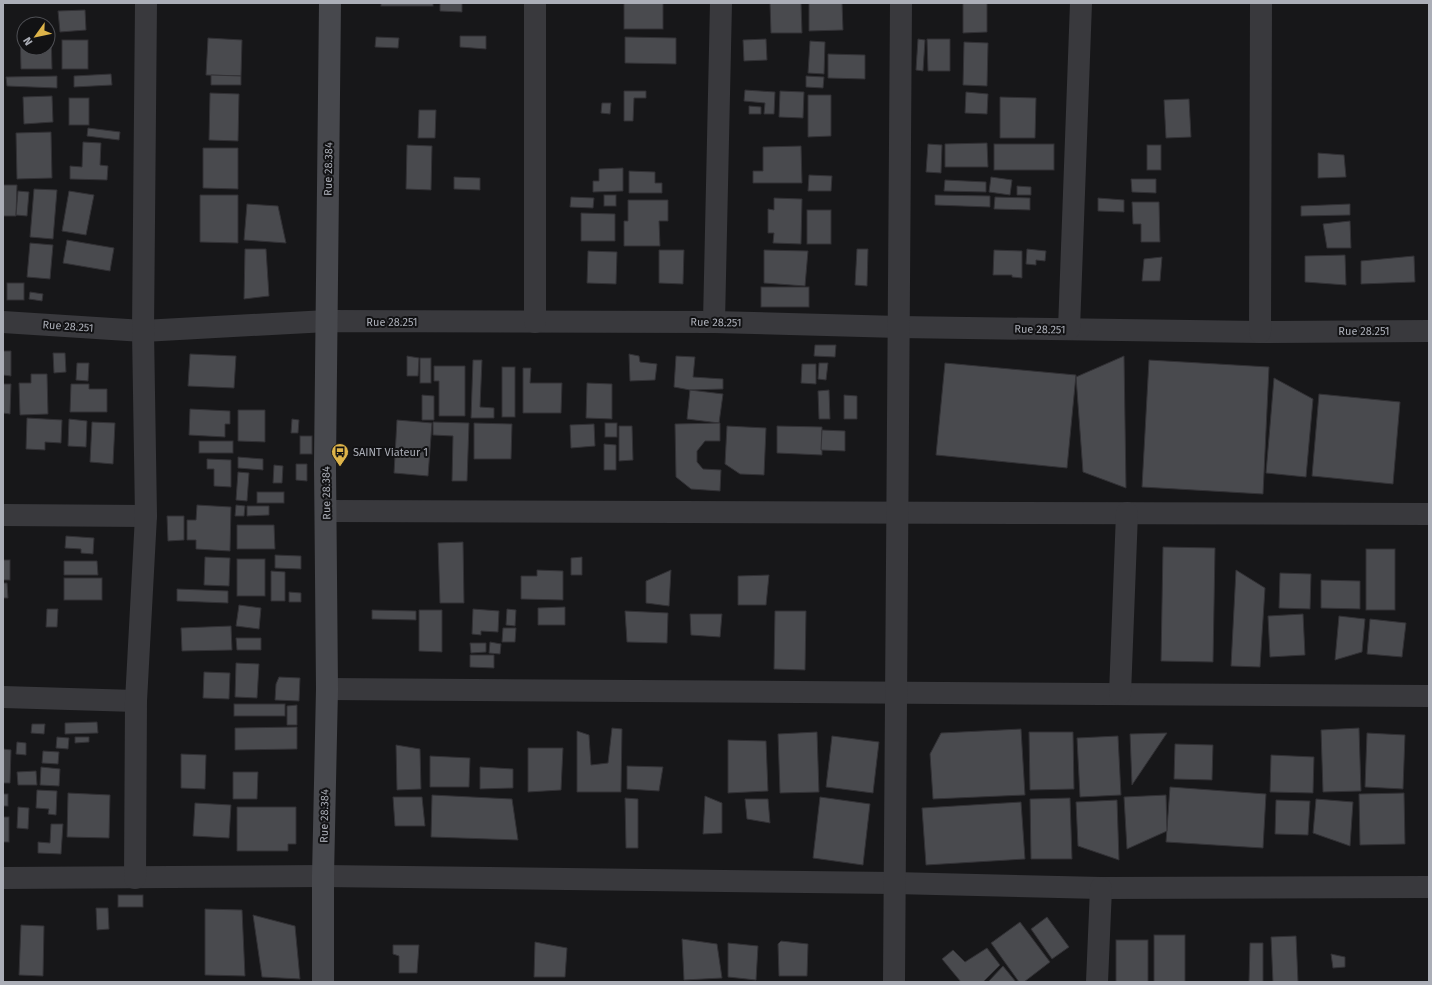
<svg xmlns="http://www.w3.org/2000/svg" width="1432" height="985" font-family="'Fira Sans',sans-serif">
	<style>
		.building { fill: #494a4e; stroke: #323135 }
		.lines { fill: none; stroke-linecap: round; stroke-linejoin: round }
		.street { stroke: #39393d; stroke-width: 22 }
		.secondary { stroke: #47484d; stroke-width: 22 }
		.labels { text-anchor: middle; stroke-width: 4; stroke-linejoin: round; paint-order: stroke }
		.street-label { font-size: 11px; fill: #abaeb7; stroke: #121214 }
		.poi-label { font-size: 11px; fill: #abaeb7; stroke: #121214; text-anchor: start }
	</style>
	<rect width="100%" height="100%" fill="#171719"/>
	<!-- building -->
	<g class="building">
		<rect x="381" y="3" width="52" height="3"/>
		<polygon points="440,3 462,3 462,12 440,11"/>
		<rect x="624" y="3" width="39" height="26"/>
		<polygon points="770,3 801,3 802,33 771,33"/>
		<polygon points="809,3 842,3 843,30 809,31"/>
		<polygon points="963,3 987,3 987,32 963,33"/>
		<polygon points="85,10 86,30 60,32 58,11"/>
		<polygon points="20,31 24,31 24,48 48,48 48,31 51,31 52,69 21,69"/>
		<polygon points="460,36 486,36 486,49 460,47"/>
		<polygon points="376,37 399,38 398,48 375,47"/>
		<polygon points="625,37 676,38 676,64 625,63"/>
		<polygon points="208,38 242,40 241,76 206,75"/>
		<polygon points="766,39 767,60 744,61 743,40"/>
		<polygon points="918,39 925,40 923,71 916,70"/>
		<polygon points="927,39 950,39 950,71 928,71"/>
		<rect x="62" y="40" width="26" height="29"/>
		<polygon points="810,41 825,42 824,74 808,73"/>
		<polygon points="964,42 988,43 987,86 963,85"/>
		<polygon points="828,54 865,55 865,79 828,78"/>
		<polygon points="111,74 112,85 74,87 74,76"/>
		<polygon points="211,75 241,76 241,85 211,85"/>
		<polygon points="57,76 57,88 7,86 6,77"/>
		<polygon points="806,76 824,77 823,88 806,87"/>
		<polygon points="745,90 775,92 774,114 764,114 765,103 744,101"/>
		<polygon points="624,91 646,91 646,98 634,98 633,121 624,121"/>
		<polygon points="780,91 804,92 803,118 779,117"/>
		<polygon points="966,92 988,94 987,114 965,113"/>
		<polygon points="210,93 239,94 238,141 209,140"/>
		<polygon points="808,95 831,95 831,136 808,137"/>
		<polygon points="52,96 53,122 24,124 23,97"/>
		<polygon points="1000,97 1036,98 1035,138 1000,138"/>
		<rect x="69" y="98" width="20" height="27"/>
		<polygon points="1189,99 1191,137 1166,138 1164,100"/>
		<polygon points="602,103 611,103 610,114 601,113"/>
		<polygon points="749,106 761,107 761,114 749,114"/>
		<polygon points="419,110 436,110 435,138 418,138"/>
		<polygon points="88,128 120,132 119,140 87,136"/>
		<polygon points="51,132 52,178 17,179 16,133"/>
		<polygon points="83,142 101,143 100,165 108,166 107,180 70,179 70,166 82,167"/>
		<polygon points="987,143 988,167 945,167 945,144"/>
		<polygon points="928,144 942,145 941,173 926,172"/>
		<rect x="994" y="144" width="60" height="26"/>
		<polygon points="407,145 432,146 431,190 406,189"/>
		<rect x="1147" y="145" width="14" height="25"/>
		<polygon points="801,146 802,183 753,183 753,171 763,171 763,147"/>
		<polygon points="203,148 238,148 238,189 203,188"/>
		<polygon points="1318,153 1344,155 1346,177 1318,178"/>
		<polygon points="623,168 623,191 593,192 593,181 599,181 599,169"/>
		<polygon points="629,171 655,172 655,183 662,183 662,193 629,193"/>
		<polygon points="809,175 832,176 831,191 808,191"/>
		<polygon points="454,177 480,178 480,190 454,189"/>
		<polygon points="991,177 1012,180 1010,195 989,192"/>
		<polygon points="1131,179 1156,179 1156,193 1132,192"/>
		<polygon points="945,180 986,182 986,192 944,191"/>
		<polygon points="3,185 17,185 16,216 3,216"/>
		<polygon points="1017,186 1031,187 1031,195 1017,195"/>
		<polygon points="34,189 57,190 53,239 30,237"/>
		<polygon points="18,191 29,192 27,216 16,215"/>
		<polygon points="69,191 94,195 86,235 62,231"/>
		<polygon points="200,195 238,195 238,243 200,242"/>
		<rect x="604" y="195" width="12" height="11"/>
		<polygon points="935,195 990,196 990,207 935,205"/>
		<polygon points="571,197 594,198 593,208 570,207"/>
		<polygon points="995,197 1030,198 1030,210 994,209"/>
		<polygon points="774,198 802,199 801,244 773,243 774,233 768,233 768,209 774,210"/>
		<polygon points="1098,198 1124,200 1124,212 1098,211"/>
		<polygon points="628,200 668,200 668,221 659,221 660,246 624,246 624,221 628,221"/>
		<polygon points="1132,202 1159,202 1160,242 1141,242 1141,224 1133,224"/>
		<polygon points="247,204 278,206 286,243 244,240"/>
		<polygon points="1350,204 1350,215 1301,216 1301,206"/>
		<rect x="807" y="210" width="24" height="34"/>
		<polygon points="581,213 615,214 615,241 581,241"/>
		<polygon points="1350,221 1351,248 1327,248 1323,224"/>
		<polygon points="67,240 114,248 110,271 63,263"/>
		<polygon points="30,243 53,245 50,279 27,277"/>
		<polygon points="245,249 266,249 269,296 244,299"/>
		<polygon points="857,249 868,249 867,286 855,285"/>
		<polygon points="1027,249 1046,251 1045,261 1036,260 1036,265 1026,264"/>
		<polygon points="659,250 684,250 683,284 659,283"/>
		<polygon points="764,250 808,251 805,286 764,283"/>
		<polygon points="994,250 1022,251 1022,278 1012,277 1012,275 993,275"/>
		<polygon points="588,251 617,252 616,284 587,283"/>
		<polygon points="1345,255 1346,285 1305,282 1305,256"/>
		<polygon points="1414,256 1415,282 1361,284 1361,261"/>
		<polygon points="1162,257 1160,281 1142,281 1144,259"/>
		<rect x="7" y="283" width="17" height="17"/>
		<rect x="761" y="287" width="48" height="20"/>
		<polygon points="30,292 43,294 42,301 29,299"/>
		<polygon points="815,345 836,345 835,357 814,356"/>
		<polygon points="3,351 11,351 11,376 3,375"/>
		<polygon points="53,353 65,353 66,372 54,373"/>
		<polygon points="190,354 236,356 234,388 188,386"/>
		<polygon points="629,354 639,356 640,362 657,364 655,380 630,381"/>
		<polygon points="407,356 419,358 418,376 407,376"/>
		<polygon points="676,356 695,357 693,377 723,379 723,389 690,390 674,387"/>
		<polygon points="1124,356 1126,488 1083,472 1076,377"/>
		<rect x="420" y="358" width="11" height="25"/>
		<polygon points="473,360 482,360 480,407 494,408 494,418 471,418"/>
		<polygon points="1149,360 1269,367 1263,494 1142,487"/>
		<polygon points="77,363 89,363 88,381 76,380"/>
		<polygon points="819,363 828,363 826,380 818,379"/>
		<polygon points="945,363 1076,375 1067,468 936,455"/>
		<polygon points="802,364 816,364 816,384 801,383"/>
		<polygon points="434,366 465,366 465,416 439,416 439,381 434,381"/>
		<rect x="502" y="367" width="13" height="50"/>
		<polygon points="523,368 531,368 530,383 562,383 561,413 523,413"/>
		<polygon points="31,374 47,374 48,414 20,415 19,383 31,383"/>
		<polygon points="1274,378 1313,399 1306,477 1266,473"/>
		<polygon points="587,383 612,384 612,419 586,418"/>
		<polygon points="3,384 11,384 10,414 3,413"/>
		<polygon points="71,384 89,384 89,389 107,389 107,412 70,412"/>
		<polygon points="690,390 723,394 719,423 687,419"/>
		<polygon points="829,390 830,419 819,419 818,391"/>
		<polygon points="1319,394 1400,402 1393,484 1312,476"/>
		<polygon points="422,395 434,396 434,420 422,420"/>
		<polygon points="844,395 857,396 857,419 844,419"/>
		<polygon points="190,409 230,411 230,424 225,424 225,437 189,435"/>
		<polygon points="238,410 265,410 265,442 238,441"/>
		<polygon points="27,418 62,420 61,443 45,442 45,450 26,449"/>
		<polygon points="69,419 87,421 86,447 68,446"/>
		<polygon points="292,419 299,420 298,433 291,433"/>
		<polygon points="397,420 432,423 428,476 394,473"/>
		<polygon points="92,422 115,423 113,464 90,462"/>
		<polygon points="433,422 469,423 467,481 452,481 453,436 433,435"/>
		<polygon points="474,423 512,424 511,459 474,459"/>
		<rect x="605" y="423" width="12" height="14"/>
		<polygon points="720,423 720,441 705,441 697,451 697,462 703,469 721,470 720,491 691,489 676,477 675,424"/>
		<polygon points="594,424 595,446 571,448 570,425"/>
		<polygon points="619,426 632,426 633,460 619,461"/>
		<polygon points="727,426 766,428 764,475 740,474 725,464"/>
		<polygon points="777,426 822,427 822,455 777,453"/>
		<polygon points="822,430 845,431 845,451 821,450"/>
		<rect x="300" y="436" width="12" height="18"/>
		<rect x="199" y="441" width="34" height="12"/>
		<polygon points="604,444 616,445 616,470 604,470"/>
		<polygon points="238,457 263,459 263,470 238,468"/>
		<polygon points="207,459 231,460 231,487 214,486 214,469 207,469"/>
		<polygon points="296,464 307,464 307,481 296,480"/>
		<polygon points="274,465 283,466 282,483 273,483"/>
		<polygon points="238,472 249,473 247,501 236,500"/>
		<rect x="257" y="492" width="27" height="11"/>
		<polygon points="197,505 231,507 230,551 196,549 196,540 187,540 187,520 196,520"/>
		<polygon points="236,505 245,506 244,516 235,516"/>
		<polygon points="247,506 269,506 269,515 247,516"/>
		<polygon points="167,516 184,516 184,540 168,541"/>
		<polygon points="237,525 274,525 275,549 237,549"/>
		<polygon points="66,536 94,538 93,554 81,553 81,549 65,548"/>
		<polygon points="463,542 464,603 440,603 438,543"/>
		<polygon points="1163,547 1215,548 1213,662 1161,661"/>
		<rect x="1366" y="549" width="29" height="61"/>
		<polygon points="275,555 301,556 301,569 275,568"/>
		<polygon points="205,557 230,558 229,586 204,585"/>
		<polygon points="582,557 582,575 571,575 571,558"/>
		<rect x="237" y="559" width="28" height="37"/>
		<rect x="3" y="560" width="7" height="20"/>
		<polygon points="64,561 97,561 98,575 64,575"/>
		<polygon points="537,570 563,571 563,600 521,599 521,576 537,576"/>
		<polygon points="671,570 669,606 646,603 646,581"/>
		<polygon points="1236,570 1265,588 1260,667 1231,666"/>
		<polygon points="271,571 285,572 285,601 271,601"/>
		<polygon points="1280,573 1311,574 1310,609 1279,608"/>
		<polygon points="769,575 766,605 738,605 738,576"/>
		<rect x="64" y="578" width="38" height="22"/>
		<polygon points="1321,580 1360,581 1360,609 1321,608"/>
		<polygon points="3,583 7,583 8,598 3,598"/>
		<polygon points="177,589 228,591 228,603 177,601"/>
		<polygon points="289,592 301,593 301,602 289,602"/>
		<polygon points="239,605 261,608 259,629 236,626"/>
		<polygon points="565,607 565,625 538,625 538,608"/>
		<polygon points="47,609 58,609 57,627 46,627"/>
		<polygon points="473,609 499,611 498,632 481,631 481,635 472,634"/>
		<polygon points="507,609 516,610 515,626 506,625"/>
		<polygon points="372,610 416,611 416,620 372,619"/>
		<polygon points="419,610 442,610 442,652 419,651"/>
		<polygon points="625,611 668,613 667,643 627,642"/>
		<polygon points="775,611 806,611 805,670 774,669"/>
		<polygon points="690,614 722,614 720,637 691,635"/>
		<polygon points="1303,614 1305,655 1270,657 1268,616"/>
		<polygon points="1339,616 1365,619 1362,652 1335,660"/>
		<polygon points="1370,619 1406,623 1402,657 1367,654"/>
		<polygon points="231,626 232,650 182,651 181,628"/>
		<polygon points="503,628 516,628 515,642 502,642"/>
		<polygon points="236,638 261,638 261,650 237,650"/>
		<polygon points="490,642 501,644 500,654 489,653"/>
		<polygon points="470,643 486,643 486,652 471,653"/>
		<polygon points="470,655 494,655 494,668 470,667"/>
		<polygon points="236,663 259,664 257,698 235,697"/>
		<polygon points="204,672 230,673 229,699 203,698"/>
		<polygon points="279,677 300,678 299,701 275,700 276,684"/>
		<rect x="234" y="704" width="51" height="12"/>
		<polygon points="297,705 297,725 287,725 287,706"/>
		<polygon points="97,722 98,733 65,734 65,723"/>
		<polygon points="32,724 45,724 44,734 31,733"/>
		<polygon points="297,727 297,749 235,750 235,728"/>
		<polygon points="612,728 622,729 621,792 577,792 577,731 589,735 591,765 608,763"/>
		<polygon points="1359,728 1361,791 1323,792 1321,730"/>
		<polygon points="1021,729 1025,795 933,799 930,754 941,733"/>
		<polygon points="817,732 819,792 780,793 778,734"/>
		<polygon points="1029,732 1073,732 1074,789 1030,790"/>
		<polygon points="1167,733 1132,785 1130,734"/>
		<polygon points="1367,733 1405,735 1403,789 1365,787"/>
		<polygon points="832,736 879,742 873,793 826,787"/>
		<polygon points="1118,736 1121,795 1080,797 1077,738"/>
		<polygon points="57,737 69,738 68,749 56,748"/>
		<polygon points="75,737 89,737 89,742 75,743"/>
		<polygon points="728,740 766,741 768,791 728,793"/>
		<polygon points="17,742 26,743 26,755 16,754"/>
		<polygon points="1175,744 1213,745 1212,780 1174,779"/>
		<polygon points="396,745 420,749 421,789 397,790"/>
		<polygon points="528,748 563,748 561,790 528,792"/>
		<polygon points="3,749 11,750 10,783 3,783"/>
		<polygon points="43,751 59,752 58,764 42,763"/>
		<polygon points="181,754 206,755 205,789 181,788"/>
		<polygon points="1271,755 1314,757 1313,793 1270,792"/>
		<polygon points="430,756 470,758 469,787 430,787"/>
		<polygon points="627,766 663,767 659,791 627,789"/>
		<polygon points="41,767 60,769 59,786 40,785"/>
		<polygon points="480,767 513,769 513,788 480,789"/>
		<polygon points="36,771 37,785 18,785 17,772"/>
		<polygon points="233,772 258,772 257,799 233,799"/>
		<polygon points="1170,787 1266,794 1263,848 1166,842"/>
		<polygon points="37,790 57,791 56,815 48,814 49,809 36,808"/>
		<polygon points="68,793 110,795 109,838 67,837"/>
		<polygon points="1404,793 1405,844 1360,845 1359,794"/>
		<rect x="3" y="794" width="5" height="12"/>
		<polygon points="432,795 512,799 518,840 431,837"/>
		<polygon points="1166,795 1167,831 1127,849 1124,797"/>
		<polygon points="705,796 722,803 722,833 703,834"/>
		<polygon points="393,797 422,797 425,826 395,826"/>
		<polygon points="820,797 870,804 863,865 813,858"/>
		<polygon points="625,798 638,799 638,848 626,848"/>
		<polygon points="1070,798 1072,859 1031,859 1030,799"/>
		<polygon points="745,799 768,799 770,823 747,819"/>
		<polygon points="1316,799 1353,802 1350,846 1313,833"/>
		<polygon points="1117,800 1119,860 1078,846 1076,802"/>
		<polygon points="1276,800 1310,801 1308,835 1275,834"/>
		<polygon points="1021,802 1025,859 926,865 922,808"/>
		<polygon points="195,803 231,805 229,838 193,836"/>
		<polygon points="18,807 29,808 28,829 17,828"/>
		<polygon points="237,807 296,807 296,844 288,844 288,851 237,851"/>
		<rect x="3" y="817" width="6" height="25"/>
		<polygon points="51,824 63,824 61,854 38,853 38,842 50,843"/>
		<rect x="118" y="895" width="25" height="12"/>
		<polygon points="96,908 108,908 109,929 97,930"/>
		<polygon points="205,909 242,910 245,976 205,975"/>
		<polygon points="253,915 295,926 300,979 262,977"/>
		<polygon points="1047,917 1069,947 1052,959 1031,929"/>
		<polygon points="1020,922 1050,962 1024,982 1019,982 991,943"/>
		<polygon points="21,925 44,926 43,976 19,975"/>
		<rect x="1154" y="935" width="31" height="47"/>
		<polygon points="1296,936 1298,982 1273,982 1271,937"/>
		<polygon points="682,939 717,944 722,978 684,980"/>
		<rect x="1116" y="940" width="32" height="42"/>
		<polygon points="781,941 808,944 807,976 779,976 778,944"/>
		<polygon points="535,942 567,948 565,977 534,977"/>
		<polygon points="728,943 758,946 756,980 728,977"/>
		<polygon points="1250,943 1263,943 1263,982 1249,982"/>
		<polygon points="393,945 419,945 417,973 399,973 399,956 393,954"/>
		<polygon points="987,948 1000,965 983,982 961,982 942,959 953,950 965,962"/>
		<polygon points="1331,954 1345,957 1345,967 1333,968"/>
		<polygon points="1003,966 1016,982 988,982"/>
	</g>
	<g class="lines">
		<!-- street -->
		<g class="street">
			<polyline points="3,322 143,331 327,321 714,322 899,327 1260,332 1429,331"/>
			<polyline points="535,322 535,3"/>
			<polyline points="714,322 721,3"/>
			<polyline points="1069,329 1081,3"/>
			<polyline points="1260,332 1261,3"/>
			<polyline points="326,511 1429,514"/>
			<polyline points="3,515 146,516"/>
			<polyline points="327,689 1429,696"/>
			<polyline points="1120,694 1127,513"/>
			<polyline points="3,697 136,701"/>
			<polyline points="3,878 323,876 894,883 1101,888 1429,887"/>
			<polyline points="135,878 136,701 146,516 143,331 146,3"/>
			<polyline points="894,982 901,3"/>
			<polyline points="1097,982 1101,888"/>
		</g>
		<!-- secondary -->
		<polyline class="secondary" points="323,982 323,876 327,689 325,464 330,3"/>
	</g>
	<!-- icons -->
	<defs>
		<symbol id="bus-pin" viewBox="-11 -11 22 30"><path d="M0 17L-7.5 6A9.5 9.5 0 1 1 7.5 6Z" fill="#deb44a" stroke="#121214"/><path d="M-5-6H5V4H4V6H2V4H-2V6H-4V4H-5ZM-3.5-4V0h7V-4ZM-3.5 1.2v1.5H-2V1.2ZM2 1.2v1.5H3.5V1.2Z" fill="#111"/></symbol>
	</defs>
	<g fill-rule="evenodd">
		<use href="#bus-pin" x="330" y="442" width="20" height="27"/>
	</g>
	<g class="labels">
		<!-- street labels -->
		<g class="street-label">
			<text transform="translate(328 169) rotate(-89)" y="4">Rue 28.384</text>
			<text x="392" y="326">Rue 28.251</text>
			<text transform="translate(716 322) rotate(1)" y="4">Rue 28.251</text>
			<text transform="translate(68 326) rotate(4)" y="4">Rue 28.251</text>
			<text transform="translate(1040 329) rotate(1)" y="4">Rue 28.251</text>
			<text x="1364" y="335">Rue 28.251</text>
			<text transform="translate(326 493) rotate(-91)" y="4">Rue 28.384</text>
			<text transform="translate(324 816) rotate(-89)" y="4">Rue 28.384</text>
		</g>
		<!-- poi labels -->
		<g class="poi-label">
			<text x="353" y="456">SAINT Viateur 1</text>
		</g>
	</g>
	<!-- border -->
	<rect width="1432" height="985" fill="none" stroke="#abaeb7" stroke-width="8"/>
	<!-- north arrow -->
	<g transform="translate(36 36) rotate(237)"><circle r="19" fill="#121214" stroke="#4f5055"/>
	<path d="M0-3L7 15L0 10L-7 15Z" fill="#deb44a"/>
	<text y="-6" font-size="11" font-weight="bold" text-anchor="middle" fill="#abaeb7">N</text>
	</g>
</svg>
